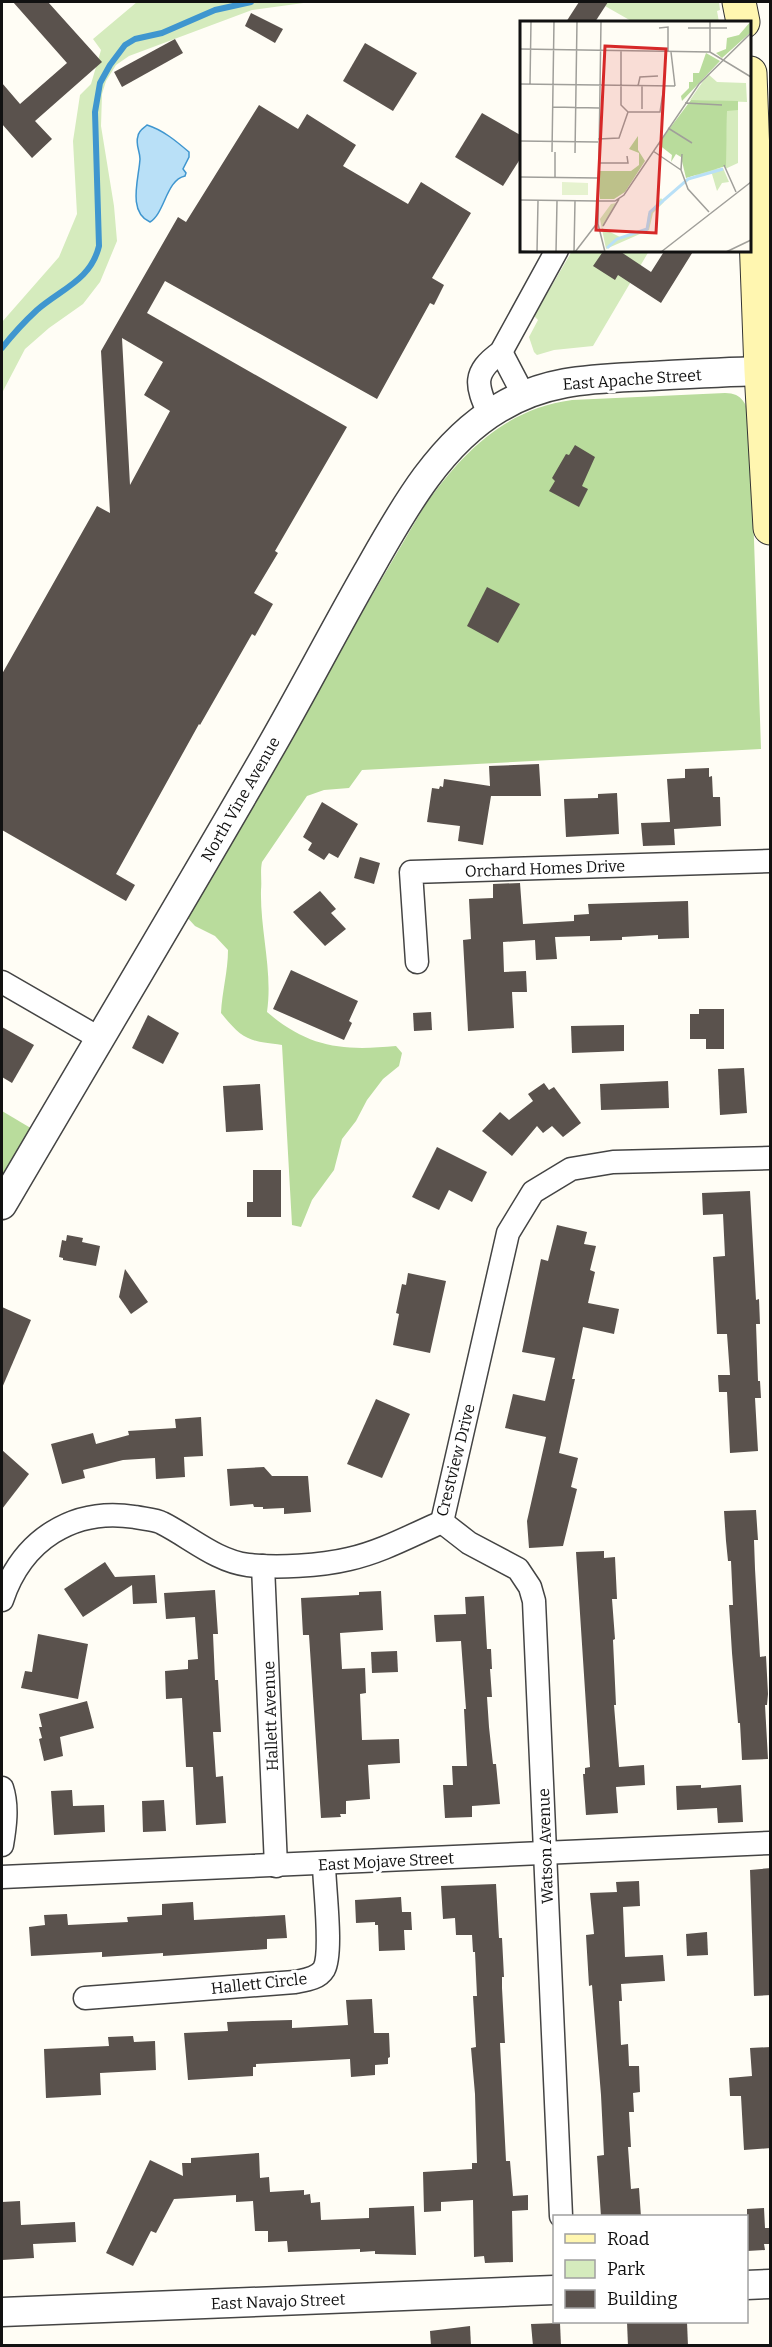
<svg xmlns="http://www.w3.org/2000/svg" width="772" height="2347" font-family="Bitter,serif">
	<style>
		.green { fill: #d5ebbd }
		.forest { fill: #b9dc9c }
		.water { fill: #b9e0f7; stroke: #3f96cf; stroke-width: 1.5 }
		.lines { fill: none; stroke-linecap: round; stroke-linejoin: round }
		.stream { stroke: #3f96cf; stroke-width: 6 }
		.building { fill: #5a524d; fill-rule: evenodd }
		.minor-casing { stroke: #444; stroke-width: 25 }
		.tertiary-casing { stroke: #444; stroke-width: 31 }
		.secondary-casing { stroke: #333; stroke-width: 35 }
		.minor { stroke: #fff; stroke-width: 22 }
		.tertiary { stroke: #fff; stroke-width: 28 }
		.secondary { stroke: #fff6b0; stroke-width: 33 }
		.labels { text-anchor: middle; stroke-width: 6; stroke-linejoin: round; paint-order: stroke }
		.street-label { font-size: 16px; fill: #111; stroke: #fff }
		.inset-river { fill: none; stroke: #b9e0f7; stroke-width: 3 }
		.inset-road { fill: none; stroke: #a09f9a; stroke-width: 1.5 }
		.view { fill: #d62828; fill-opacity: 0.15; stroke: #d62828; stroke-width: 3 }
		.inset-edge { fill: none; stroke: #111; stroke-width: 3 }
	</style>
	<rect width="100%" height="100%" fill="#fffdf5"/>
	<!-- green -->
	<g class="green">
		<polygon points="137,2 311,2 252,10 129,56 116,65 106,81 102,94 101,126 114,206 117,241 100,282 83,304 49,328 25,349 2,393 2,322 59,257 77,214 73,141 80,95 91,84 101,50 93,39"/>
		<polygon points="598,2 719,2 720,10 717,11 719,22 633,22"/>
		<polygon points="572,251 649,251 593,346 554,350 537,355 534,352 529,337 538,320 534,316"/>
	</g>
	<!-- forest -->
	<g class="forest">
		<path d="M725 393C743 393 747 405 750 420L761 749 362 770 349 788 324 790 307 796 262 862C260 872 262 880 261 890 260 931 273 971 267 1012 309 1048 343 1051 396 1046L402 1053 399 1066 383 1079 367 1100 356 1121 342 1139 334 1170 312 1200 301 1227 292 1225 282 1045C248 1041 243 1040 221 1013 222 992 228 971 228 950L215 936 195 926 185 915 425 505C463 452 505 409 572 400Z"/>
		<polygon points="2,1111 34,1130 2,1185"/>
	</g>
	<!-- water -->
	<path class="water" d="M147 125C163 130 176 141 189 152V157L183 169 186 173 185 176C166 180 165 213 150 222 127 212 139 178 140 159 140 151 135 144 138 136 139 130 143 129 147 125Z"/>
	<g class="lines">
		<!-- stream -->
		<path class="stream" d="M2 348C13 334 24 322 37 310 61 289 91 280 99 246L95 112 100 83 110 65 125 45 135 39 162 33 215 10 251 2"/>
	</g>
	<!-- building -->
	<g class="building">
		<polygon points="13,2 48,2 102,62 35,121 52,139 32,158 2,124 2,83 20,104 67,63"/>
		<polygon points="579,2 608,2 595,22 566,22"/>
		<polygon points="251,13 283,29 275,43 245,26"/>
		<polygon points="175,39 183,53 122,87 114,72"/>
		<polygon points="365,43 417,73 393,111 343,81"/>
		<path d="M259 105 298 129 307 114 356 145 343 166 408 204 421 182 471 213 432 278 444 285 434 305 430 303 377 399 165 281 147 313 347 427 275 551 278 553 254 593 273 604 255 636 252 634 200 725 199 724 116 874 135 885 126 901 2 830V674L97 506 110 513 101 351 178 217 186 222ZM122 338 163 362 144 395 170 411 130 485Z"/>
		<polygon points="482,113 522,136 522,156 503,186 455,157"/>
		<polygon points="604,250 618,250 651,272 665,250 694,250 661,303 618,275 615,280 593,266"/>
		<polygon points="575,445 595,457 582,486 588,489 579,507 549,491 555,481 552,478 566,454 569,455"/>
		<polygon points="487,587 520,604 498,643 467,626"/>
		<polygon points="539,764 541,796 491,796 483,845 458,841 460,826 427,822 432,788 439,789 440,786 443,787 444,779 490,786 489,766"/>
		<polygon points="709,768 709,777 712,776 713,797 720,797 721,826 674,829 675,845 643,846 641,823 670,822 667,779 685,778 685,769"/>
		<polygon points="617,793 619,834 566,837 564,799 598,798 598,794"/>
		<polygon points="322,802 358,824 338,858 329,853 324,860 308,850 312,843 303,837"/>
		<polygon points="360,857 380,863 374,884 354,878"/>
		<polygon points="520,883 523,924 574,921 574,915 589,914 588,904 688,901 689,938 658,939 658,935 622,937 622,940 590,941 590,936 555,937 557,959 536,960 535,940 503,942 504,972 526,971 527,992 512,992 514,1028 468,1031 463,940 471,939 469,899 493,898 493,884"/>
		<polygon points="320,891 336,909 331,913 346,929 325,946 293,912"/>
		<polygon points="291,970 358,1001 349,1021 352,1023 344,1040 273,1009"/>
		<polygon points="699,1009 724,1009 724,1049 706,1049 706,1039 690,1039 690,1014 699,1014"/>
		<polygon points="431,1012 432,1030 414,1031 413,1013"/>
		<polygon points="148,1015 179,1033 163,1064 132,1048"/>
		<polygon points="624,1025 624,1051 572,1053 571,1026"/>
		<polygon points="2,1027 34,1045 12,1083 2,1077"/>
		<polygon points="744,1068 747,1113 720,1115 718,1069"/>
		<polygon points="668,1081 669,1108 601,1110 600,1084"/>
		<polygon points="544,1083 549,1090 554,1087 581,1123 563,1137 552,1126 543,1133 537,1126 512,1156 482,1131 500,1112 509,1120 533,1101 528,1094"/>
		<polygon points="260,1084 263,1130 226,1132 223,1086"/>
		<polygon points="437,1147 487,1172 472,1202 449,1190 439,1210 412,1197"/>
		<polygon points="253,1170 281,1170 281,1217 247,1217 247,1202 253,1202"/>
		<polygon points="750,1191 756,1300 759,1299 760,1324 756,1324 758,1381 760,1381 761,1398 755,1398 758,1451 730,1453 727,1392 719,1392 718,1375 730,1375 727,1334 717,1334 713,1257 725,1256 723,1214 703,1215 702,1193"/>
		<polygon points="557,1225 587,1232 584,1244 596,1246 590,1270 595,1272 588,1303 619,1309 614,1334 583,1327 572,1379 575,1379 559,1453 578,1458 571,1487 577,1489 563,1546 529,1548 527,1521 546,1437 505,1428 513,1394 545,1401 555,1358 522,1352 541,1259 548,1261"/>
		<polygon points="67,1235 83,1238 82,1242 100,1246 96,1266 63,1260 63,1258 59,1257 62,1240 66,1241"/>
		<polygon points="125,1269 148,1302 131,1314 119,1297"/>
		<polygon points="408,1273 446,1281 430,1353 393,1345 399,1314 396,1313 402,1284 406,1285"/>
		<polygon points="2,1307 31,1320 2,1388"/>
		<polygon points="376,1399 410,1414 382,1478 347,1464"/>
		<polygon points="201,1417 203,1456 184,1457 185,1477 156,1479 155,1458 123,1460 83,1470 85,1478 62,1484 51,1444 93,1433 96,1444 129,1435 128,1431 176,1428 175,1419"/>
		<polygon points="2,1450 29,1474 2,1509"/>
		<polygon points="264,1467 272,1476 308,1476 311,1512 284,1514 284,1508 263,1509 263,1507 254,1507 253,1504 230,1506 227,1469"/>
		<polygon points="756,1510 758,1540 754,1540 755,1569 760,1657 766,1656 768,1694 767,1705 765,1705 768,1759 742,1760 740,1723 738,1723 732,1653 729,1605 733,1605 731,1561 728,1561 726,1541 724,1511"/>
		<polygon points="604,1551 604,1558 615,1557 617,1599 612,1599 615,1639 613,1640 616,1705 614,1705 619,1767 644,1765 645,1785 616,1787 618,1813 586,1815 583,1774 585,1774 585,1768 590,1767 576,1552"/>
		<polygon points="105,1562 115,1577 155,1575 157,1603 133,1604 132,1585 83,1617 64,1589"/>
		<polygon points="215,1590 218,1634 213,1634 215,1680 218,1680 221,1732 213,1732 216,1777 223,1776 226,1823 196,1825 193,1767 186,1767 182,1698 166,1699 165,1671 188,1669 188,1660 198,1659 195,1617 166,1619 164,1593"/>
		<polygon points="381,1591 383,1630 340,1633 342,1669 365,1668 366,1693 360,1694 362,1740 399,1739 400,1763 368,1765 370,1799 346,1801 346,1814 340,1814 341,1817 321,1818 309,1635 303,1635 301,1598 359,1595 359,1592"/>
		<polygon points="484,1596 487,1649 491,1649 492,1669 490,1669 492,1697 487,1697 489,1727 493,1764 496,1764 500,1804 472,1806 472,1817 445,1818 443,1785 453,1785 452,1766 467,1766 464,1709 466,1709 461,1641 436,1642 434,1615 466,1614 465,1597"/>
		<polygon points="38,1634 88,1644 78,1699 21,1688 25,1671 32,1672"/>
		<polygon points="397,1651 398,1672 372,1673 371,1652"/>
		<polygon points="87,1701 94,1728 60,1737 63,1756 44,1761 39,1739 42,1738 39,1727 42,1727 39,1714"/>
		<polygon points="701,1785 701,1788 741,1785 743,1822 718,1823 717,1808 677,1810 676,1786"/>
		<polygon points="72,1790 73,1806 104,1805 105,1832 54,1835 51,1791"/>
		<polygon points="164,1800 166,1831 143,1832 142,1801"/>
		<polygon points="771,1868 771,1995 754,1996 750,1870"/>
		<polygon points="639,1881 640,1906 623,1907 625,1957 663,1955 665,1981 621,1984 622,2001 619,2001 621,2045 628,2044 629,2066 639,2066 640,2092 633,2093 634,2112 629,2112 631,2147 628,2147 631,2189 639,2188 641,2217 601,2217 597,2156 604,2155 601,2095 592,1985 589,1986 586,1935 594,1934 590,1893 617,1892 616,1882"/>
		<polygon points="496,1884 499,1938 502,1938 504,1977 502,1977 502,1988 505,2043 500,2043 506,2161 510,2161 513,2196 528,2195 528,2210 512,2211 513,2262 485,2263 484,2256 474,2257 473,2200 441,2202 441,2211 424,2212 423,2172 472,2169 472,2163 477,2163 475,2094 471,2048 476,2047 473,1996 477,1996 475,1952 473,1952 472,1935 456,1935 455,1918 443,1919 441,1886"/>
		<polygon points="401,1897 402,1912 411,1912 412,1930 404,1930 405,1950 379,1951 378,1925 375,1925 375,1922 356,1923 355,1900"/>
		<polygon points="193,1902 194,1920 285,1915 287,1938 267,1939 267,1949 163,1956 163,1953 102,1957 102,1952 31,1956 29,1927 45,1925 44,1915 67,1914 68,1925 128,1922 127,1917 162,1915 162,1904"/>
		<polygon points="707,1932 708,1955 687,1956 686,1934"/>
		<polygon points="372,1999 374,2033 389,2033 390,2057 388,2058 388,2064 375,2065 375,2075 351,2077 350,2059 256,2064 256,2067 253,2067 253,2076 188,2080 184,2033 228,2031 227,2022 253,2021 292,2020 292,2028 348,2025 346,2000"/>
		<polygon points="133,2036 134,2042 155,2041 156,2070 100,2073 101,2095 46,2098 44,2049 109,2046 108,2037"/>
		<polygon points="771,2047 771,2148 744,2150 741,2096 730,2096 729,2078 752,2076 750,2048"/>
		<polygon points="259,2153 260,2178 269,2177 270,2192 304,2190 304,2195 310,2194 311,2203 320,2202 321,2220 369,2218 369,2208 414,2206 416,2255 375,2254 375,2251 360,2252 360,2249 288,2252 287,2241 268,2242 268,2231 255,2231 253,2201 236,2202 236,2195 174,2199 156,2233 151,2231 133,2266 106,2253 150,2160 183,2176 182,2163 191,2163 191,2158"/>
		<polygon points="20,2201 21,2225 75,2222 76,2242 33,2244 34,2258 2,2260 2,2202"/>
		<polygon points="764,2208 765,2228 771,2228 771,2244 764,2244 765,2250 747,2251 747,2209"/>
		<polygon points="627,2322 687,2322 688,2346 628,2346"/>
		<polygon points="560,2323 561,2346 533,2346 531,2324"/>
		<polygon points="470,2326 471,2346 431,2346 430,2331"/>
	</g>
	<g class="lines">
		<defs>
			<g id="minor">
				<polyline points="501,352 523,394"/>
				<path d="M489 414C476 385 472 373 501 352L557 250"/>
				<polyline points="417,962 411,872 770,861"/>
				<polyline points="2,982 99,1038"/>
				<polyline points="442,1522 469,1543 518,1569 530,1587 534,1601 561,2216"/>
				<polyline points="442,1522 508,1233 533,1192 571,1169 613,1162 770,1158"/>
				<polyline points="263,1566 276,1866"/>
				<path d="M2 1600C22 1540 73 1507 135 1517 144 1519 155 1519 162 1523 190 1537 216 1561 248 1565 277 1568 320 1566 349 1559 381 1552 412 1535 442 1522"/>
				<path d="M2 1788C8 1806 5 1827 2 1845"/>
				<polyline points="2,1877 770,1843"/>
				<path d="M85 1998 295 1982C305 1980 318 1979 324 1969 333 1952 324 1885 324 1864"/>
			</g>
			<g id="tertiary">
				<path d="M2 1205C92 1051 184 898 273 743 305 687 335 629 367 573 401 513 438 444 499 408 548 378 596 379 651 376 688 374 724 372 761 371"/>
				<polyline points="746,2285 770,2284"/>
				<polyline points="2,2312 554,2290"/>
			</g>
			<g id="secondary">
				<polyline points="739,2 743,22"/>
				<polyline points="750,73 761,371 770,528"/>
			</g>
		</defs>
		<!-- minor casing -->
		<use href="#minor" class="minor-casing"/>
		<!-- tertiary casing -->
		<use href="#tertiary" class="tertiary-casing"/>
		<!-- secondary casing -->
		<use href="#secondary" class="secondary-casing"/>
		<!-- minor -->
		<use href="#minor" class="minor"/>
		<!-- tertiary -->
		<use href="#tertiary" class="tertiary"/>
		<!-- secondary -->
		<use href="#secondary" class="secondary"/>
	</g>
	<g class="labels">
		<!-- street labels -->
		<g class="street-label">
			<text transform="translate(632 379) rotate(-4)" y="6">East Apache Street</text>
			<text transform="translate(240 799) rotate(-60)" y="6">North Vine Avenue</text>
			<text transform="translate(545 868) rotate(-2)" y="6">Orchard Homes Drive</text>
			<text transform="translate(455 1460) rotate(-76)" y="6">Crestview Drive</text>
			<text transform="translate(270 1716) rotate(-92)" y="6">Hallett Avenue</text>
			<text transform="translate(545 1846) rotate(-92)" y="6">Watson Avenue</text>
			<text transform="translate(386 1861) rotate(-3)" y="6">East Mojave Street</text>
			<text transform="translate(259 1983) rotate(-6)" y="6">Hallett Circle</text>
			<text transform="translate(278 2301) rotate(-2)" y="6">East Navajo Street</text>
		</g>
	</g>
	<!-- overview -->
	<g transform="translate(520 21)">
		<rect width="231" height="231" fill="#fffdf5"/>
		<path d="M188 53 197 61 226 62 227 81 170 79ZM207 89H218V142L205 148ZM203 147 209 161 202 162 197 170 192 153 185 152 167 160 184 149ZM141 177 144 181 133 192 129 209 86 228 80 198 91 183 96 182 82 207 102 217 127 207 128 193Z" fill="#d5ebbd"/>
		<path d="M231 0V11L202 37 196 32 206 28 207 17 219 14ZM186 32 200 40 162 80 161 75 169 67V61H173V52H179ZM171 79 218 80V89L207 90 206 145 166 157 161 136 156 133 151 141 152 134 138 123ZM118 115V129L125 140 105 171 94 178H80L79 150H111L119 144V132L109 128Z" fill="#b9dc9c"/>
		<path d="M42 161 68 162V174H42Z" fill="#e6f2cf"/>
		<path class="inset-river" d="M87 227 97 218 127 208 130 191 168 158 203 148"/>
		<path class="inset-road" d="M81 0 78 203 85 231M139 7 148 6V31M168 7H207M0 28 190 31 231 56M101 30V84L108 91M151 31 155 65M190 31V0M0 63 155 65M10 63 11 0M118 65 120 56 138 55M165 82 202 84M33 86 79 87M122 88V65M108 91H140L144 65M148 107 172 122M78 118 99 117 108 91M0 120 78 121M133 130 161 149M32 131 34 0M55 132 57 0M162 133 161 149 168 168 189 191M78 142H108L107 135M204 144 216 171M0 156 78 157M35 157V131M0 179 78 180M78 180H95L104 174 179 63 231 12M83 205 99 178M0 230 21 231M17 231 18 180M36 231 37 180M54 231 55 180M55 231 78 201M141 231 231 161M206 231 231 219"/>
		<path class="view" d="M85 25 146 28 136 212 76 209Z"/>
		<rect width="231" height="231" class="inset-edge"/>
	</g>
	<!-- border -->
	<rect width="772" height="2347" fill="none" stroke="#111111" stroke-width="6"/>
	<!-- legend -->
	<rect x="553" y="2215" width="195" height="108" fill="#ffffff" stroke="#a0a0a0" stroke-width="1.5"/>
	<rect x="565" y="2234" width="30" height="9" fill="#fff6b0" stroke="#a0a0a0" stroke-width="1.5"/>
	<text x="607" y="2245" font-size="18" fill="#111111">Road</text>
	<rect x="565" y="2260" width="30" height="18" fill="#d5ebbd" stroke="#a0a0a0" stroke-width="1.5"/>
	<text x="607" y="2275" font-size="18" fill="#111111">Park</text>
	<rect x="565" y="2290" width="30" height="18" fill="#5a524d" stroke="#a0a0a0" stroke-width="1.5"/>
	<text x="607" y="2305" font-size="18" fill="#111111">Building</text>
</svg>
